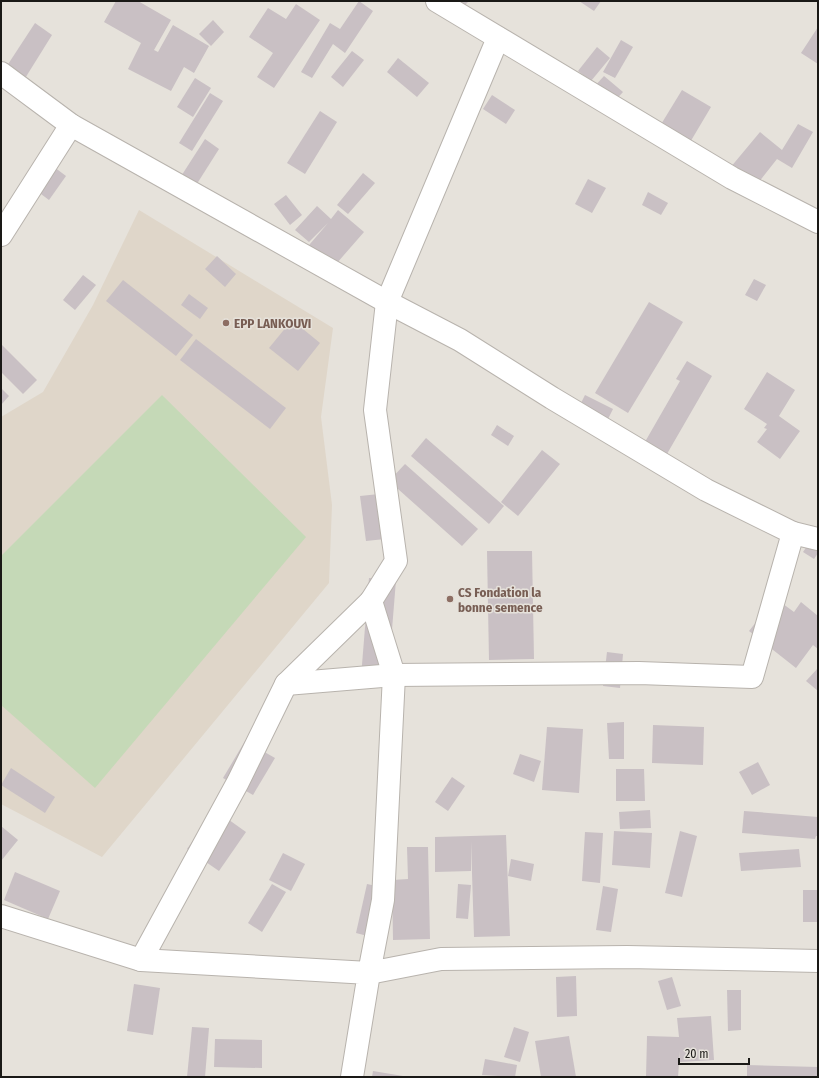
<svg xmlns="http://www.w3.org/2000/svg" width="819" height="1078" font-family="'Fira Sans Condensed',sans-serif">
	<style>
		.built { fill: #dfd6c9 }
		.green { fill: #c5d9b7 }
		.building { fill: #c9c0c4 }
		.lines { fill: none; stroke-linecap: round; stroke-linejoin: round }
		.street-casing { stroke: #b8b3ad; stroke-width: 24 }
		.street { stroke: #fff; stroke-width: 22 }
		.education-dot { fill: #8d6e63; stroke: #e6e2db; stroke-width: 1.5 }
		.labels { text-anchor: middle; stroke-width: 3; stroke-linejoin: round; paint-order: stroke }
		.education-label { font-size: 13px; font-weight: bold; fill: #785e54; stroke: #e6e2db; text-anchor: start }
	</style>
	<rect width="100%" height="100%" fill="#e6e2db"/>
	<!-- built -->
	<polygon class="built" points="139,210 333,328 321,417 332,505 329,583 102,857 1,804 1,417 43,392 93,305"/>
	<!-- green -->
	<polygon class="green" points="162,395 306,537 95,788 1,705 1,556"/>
	<!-- building -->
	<g class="building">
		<polygon points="116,1 138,1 171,20 154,50 158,52 173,25 209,46 194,73 184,67 171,91 128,69 141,43 104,22"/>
		<polygon points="359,1 373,11 345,53 333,44 312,78 301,72 330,23 340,29"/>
		<polygon points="449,1 469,1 459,11"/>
		<polygon points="579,1 601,1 594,11"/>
		<polygon points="296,4 320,20 274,88 257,77 273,53 249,37 268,8 286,19"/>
		<polygon points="213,20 224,32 211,46 199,34"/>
		<polygon points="35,23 52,35 19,88 1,75"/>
		<polygon points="818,27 818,64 801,53"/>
		<polygon points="621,40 633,47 615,78 603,72"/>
		<polygon points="597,47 610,58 591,81 578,71"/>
		<polygon points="352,51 364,60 343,87 331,77"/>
		<polygon points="398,58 429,83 417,97 387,72"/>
		<polygon points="604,76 623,92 612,104 593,88"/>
		<polygon points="195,78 211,88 193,117 177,107"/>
		<polygon points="682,90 711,107 689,144 660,126"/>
		<polygon points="210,93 223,101 192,151 179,143"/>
		<polygon points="492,95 515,110 506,124 483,109"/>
		<polygon points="320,111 337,122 305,174 287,163"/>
		<polygon points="798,124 813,132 792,168 777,159 754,188 730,168 760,132 782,150"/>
		<polygon points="205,139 219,149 193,190 178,181"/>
		<polygon points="54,167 66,176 49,200 37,191"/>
		<polygon points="363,173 375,183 348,214 337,205"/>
		<polygon points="588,179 606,188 592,213 575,204"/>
		<polygon points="648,192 668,203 661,215 642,205"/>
		<polygon points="286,195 302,215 290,225 274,204"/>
		<polygon points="317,206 331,219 338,210 364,232 323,279 298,258 328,223 309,242 295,230"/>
		<polygon points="217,256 236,274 225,287 205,269"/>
		<polygon points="83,275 96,285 75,310 63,300"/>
		<polygon points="754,279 766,285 757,301 745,295"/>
		<polygon points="123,280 193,335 176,356 106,301"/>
		<polygon points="189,294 208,308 200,319 181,305"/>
		<polygon points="649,302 683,322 628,413 595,393"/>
		<polygon points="292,320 320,343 298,371 269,348"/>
		<polygon points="196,339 286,408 270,429 180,360"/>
		<polygon points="1,344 37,380 23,394 1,372"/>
		<polygon points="687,361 712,376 660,466 638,454 680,381 676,379"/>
		<polygon points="767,372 795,390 779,416 800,431 780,459 757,442 767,429 764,428 767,424 744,409"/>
		<polygon points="1,388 9,396 1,405"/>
		<polygon points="585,395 613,409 601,433 573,419"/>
		<polygon points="497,425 514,436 508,446 491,435"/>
		<polygon points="426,438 504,506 489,524 411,456"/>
		<polygon points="542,450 560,464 518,516 501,502"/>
		<polygon points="405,464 478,529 462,546 389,481"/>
		<polygon points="379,494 385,539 366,541 360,496"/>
		<polygon points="812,539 818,543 818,553 814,559 803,552"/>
		<polygon points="487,551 532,551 534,659 489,660"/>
		<polygon points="369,578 396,580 388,679 361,677"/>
		<polygon points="775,598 794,612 801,602 818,616 818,649 813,645 796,668 749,631"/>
		<polygon points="607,652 623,654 620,688 603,686"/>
		<polygon points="818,668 818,691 806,681"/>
		<polygon points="624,722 624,759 609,759 607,723"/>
		<polygon points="653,725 704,727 703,765 652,763"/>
		<polygon points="547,727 583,729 579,793 542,790"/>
		<polygon points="245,741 275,758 253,795 223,778"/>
		<polygon points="520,754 541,761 534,782 513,774"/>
		<polygon points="758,762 770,785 752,795 739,772"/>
		<polygon points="11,768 55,797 45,813 1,785"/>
		<polygon points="616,769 644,769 645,801 616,801"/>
		<polygon points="452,777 465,786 448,811 435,802"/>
		<polygon points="215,810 246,832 219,871 187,849"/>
		<polygon points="650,810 651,828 620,829 619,812"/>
		<polygon points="744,811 818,817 818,836 816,836 815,839 742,833"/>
		<polygon points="1,826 18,840 1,861"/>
		<polygon points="614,831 652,833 650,868 612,865"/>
		<polygon points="680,831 697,836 682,897 665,893"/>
		<polygon points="585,832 603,833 600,883 582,881"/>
		<polygon points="506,835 510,936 474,937 471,841 471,871 435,872 435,837"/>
		<polygon points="407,847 428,847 430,939 393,940 392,880 408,879"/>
		<polygon points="799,849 801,867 741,871 739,853"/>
		<polygon points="283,853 305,864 291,891 269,880"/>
		<polygon points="511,859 534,864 531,881 508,876"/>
		<polygon points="15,872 60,891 48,919 4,900"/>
		<polygon points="272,884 286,892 262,932 248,923"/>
		<polygon points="367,884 390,889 379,939 356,933"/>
		<polygon points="458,884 471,885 468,919 456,918"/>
		<polygon points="603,886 618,889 611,932 596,930"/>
		<rect x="803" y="890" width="15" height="32"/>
		<polygon points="576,976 577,1016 557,1017 556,977"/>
		<polygon points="672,977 681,1006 667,1010 658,981"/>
		<polygon points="134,984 160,988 153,1035 127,1031"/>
		<polygon points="727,990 741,990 741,1030 728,1031"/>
		<polygon points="711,1016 714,1060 680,1062 680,1051 678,1077 646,1077 647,1036 679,1037 677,1018"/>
		<polygon points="192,1027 209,1028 205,1077 187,1077"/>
		<polygon points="514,1027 529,1032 520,1062 504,1057"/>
		<polygon points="569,1036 576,1077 541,1077 535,1041"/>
		<polygon points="215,1039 262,1040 262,1068 214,1067"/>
		<polygon points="485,1059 517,1065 515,1077 482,1075"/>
		<polygon points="747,1065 818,1067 818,1077 747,1077"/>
		<polygon points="373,1071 403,1076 403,1077 372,1077"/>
	</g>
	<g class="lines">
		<defs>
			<g id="street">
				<polyline points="437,1 732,178 818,222"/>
				<polyline points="1,73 71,125 387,302 460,340 552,398 706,490 793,533 752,677 639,673 394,675 286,684"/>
				<polyline points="1,235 71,125"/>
				<polyline points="793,533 818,539"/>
				<polyline points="371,601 394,675 383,900 369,973 441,959 627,957 818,961"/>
				<polyline points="1,916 141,960 369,973 352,1077"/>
				<polyline points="141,960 238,782 286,684 371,601 396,561 375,410 387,302 498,38"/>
			</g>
		</defs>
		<!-- street casing -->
		<use href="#street" class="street-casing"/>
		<!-- street -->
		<use href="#street" class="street"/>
	</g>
	<!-- markers -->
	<g class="education-dot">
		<circle cx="226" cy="323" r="4"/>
		<circle cx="450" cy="599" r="4"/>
	</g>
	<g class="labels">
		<!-- education labels -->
		<g class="education-label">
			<text x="234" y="328">EPP LANKOUVI</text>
			<text x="458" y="597">CS Fondation la<tspan x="458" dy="15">bonne semence</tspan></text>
		</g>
	</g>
	<!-- border -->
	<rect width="819" height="1078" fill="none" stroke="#1a1916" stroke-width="4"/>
	<!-- scale -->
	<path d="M679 1058v6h70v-6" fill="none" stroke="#1a1916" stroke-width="2"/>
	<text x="685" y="1058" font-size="12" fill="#1a1916" stroke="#e6e2db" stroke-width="3" paint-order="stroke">20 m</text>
</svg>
